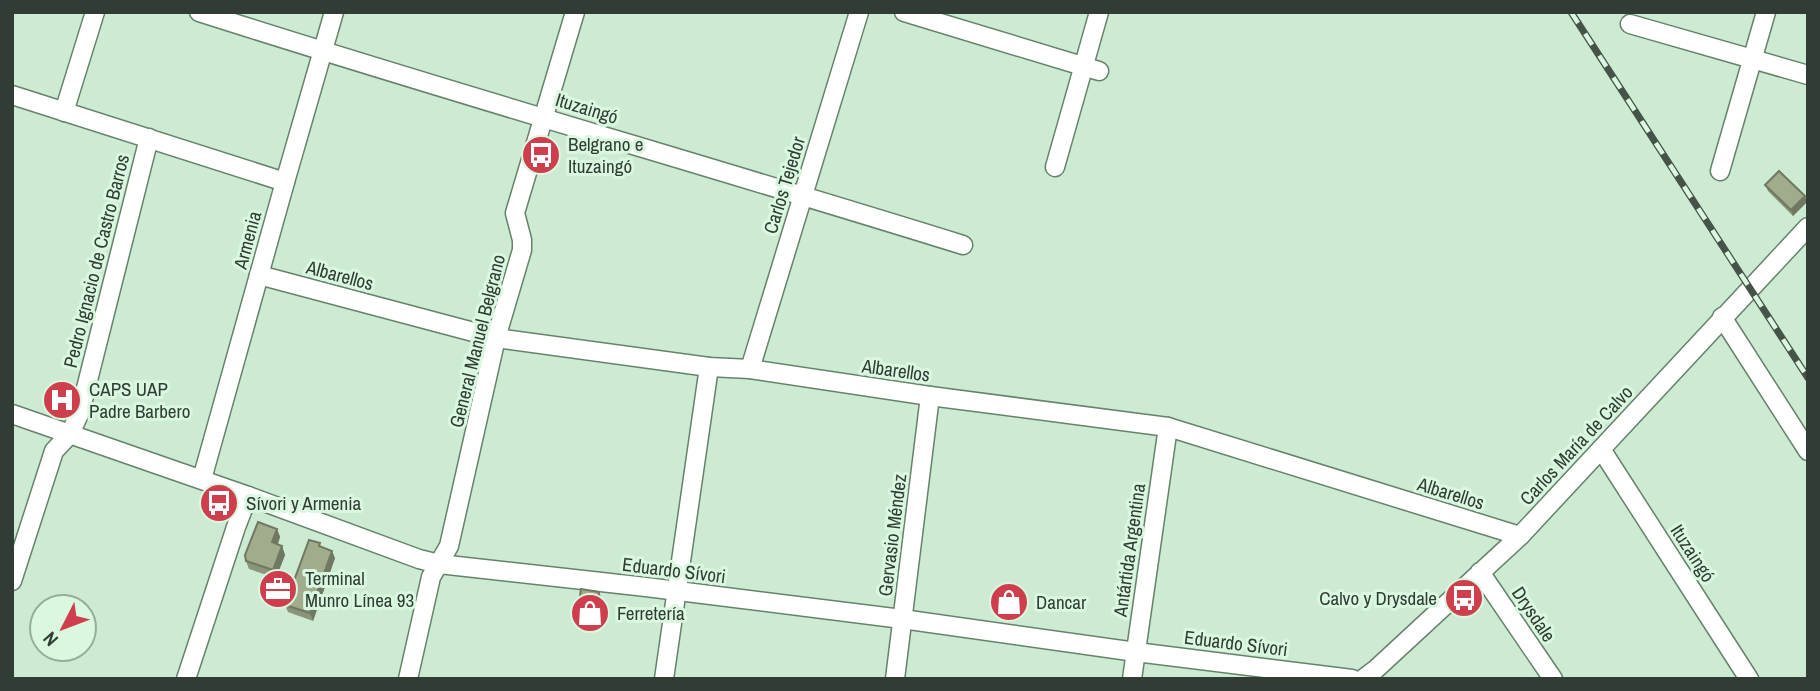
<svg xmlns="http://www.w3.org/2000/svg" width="1820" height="691" font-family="'Archivo Narrow',sans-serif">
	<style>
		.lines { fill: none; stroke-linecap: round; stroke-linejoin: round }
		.minor-casing { stroke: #66826b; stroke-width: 21 }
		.minor { stroke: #fff; stroke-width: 18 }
		.rail-casing { stroke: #455348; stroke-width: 7 }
		.rail { stroke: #d9f8df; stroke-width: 4.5; stroke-dasharray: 13; stroke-linecap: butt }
		.wall { fill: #8a9478 }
		.shaded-wall { fill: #707862 }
		.building { fill: #a0ac8c; stroke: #707862; stroke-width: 2 }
		.labels { text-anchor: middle; stroke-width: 6; stroke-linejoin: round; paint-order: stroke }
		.street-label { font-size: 19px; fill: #313d34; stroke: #d9f8df }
		.poi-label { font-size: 19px; fill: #313d34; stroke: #d9f8df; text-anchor: start }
	</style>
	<rect width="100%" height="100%" fill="#ccebd2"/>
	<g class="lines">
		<defs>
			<g id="minor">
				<path d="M199 12C452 93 709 166 963 245"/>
				<polyline points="904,12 1099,71"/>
				<polyline points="1630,24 1808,75"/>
				<polyline points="12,95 285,182"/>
				<polyline points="64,112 95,12"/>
				<polyline points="1055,167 1099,12"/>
				<polyline points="1720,171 1766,12"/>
				<polyline points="259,275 496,338 709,367 750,369 930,396 1168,427 1520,536"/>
				<polyline points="1722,317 1808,451"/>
				<polyline points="750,369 859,12"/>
				<polyline points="12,414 248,496 419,559 439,564 646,587 902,619 1136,652 1352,679"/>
				<polyline points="1601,449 1749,679"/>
				<polyline points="202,479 285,182 334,12"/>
				<polyline points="1480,572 1553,679"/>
				<polyline points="12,581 54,451 70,434 80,412 149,138"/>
				<polyline points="186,679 236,527 248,496"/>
				<polyline points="408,679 431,577 449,546 496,338 522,250 522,240 515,213 575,12"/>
				<polyline points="664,679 709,367"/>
				<polyline points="895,679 930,396"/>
				<polyline points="1132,679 1168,427"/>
				<polyline points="1363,679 1375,670 1520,536 1808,227"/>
			</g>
		</defs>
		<!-- minor casing -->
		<use href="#minor" class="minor-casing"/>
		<!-- minor -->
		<use href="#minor" class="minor"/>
		<defs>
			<polyline id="rail" points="1571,12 1808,378"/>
		</defs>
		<!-- rail casing -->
		<use href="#rail" class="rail-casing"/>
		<!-- rail -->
		<use href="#rail" class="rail"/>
	</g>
	<!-- wall -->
	<g class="wall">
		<polygon points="1765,185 1805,196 1807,202 1793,216 1768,191"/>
		<polygon points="277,529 280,537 278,544 282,546 285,555 276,578 249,569 246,561"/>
		<polygon points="321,547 335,558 313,621 288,612 285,605"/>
		<polygon points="601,597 596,632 578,629 576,623"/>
	</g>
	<!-- shaded-wall -->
	<g class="shaded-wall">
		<polygon points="1805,196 1807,202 1793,216 1791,210"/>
		<polygon points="277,529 280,537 275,551 272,542"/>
		<polygon points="282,546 285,555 276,578 273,570"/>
		<polygon points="332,551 335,558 313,621 310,613"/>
		<polygon points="599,592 601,597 596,632 594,626"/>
	</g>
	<!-- building -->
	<g class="building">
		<polygon points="1779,171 1805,196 1791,210 1765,185"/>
		<polygon points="258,522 277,529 272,542 282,546 273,570 246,561 245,555"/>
		<polygon points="309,540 320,543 319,546 332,551 310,613 285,605"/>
		<polygon points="581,589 599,592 594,626 576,623"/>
	</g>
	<!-- icons -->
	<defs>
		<symbol id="bus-disc" viewBox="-11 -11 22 22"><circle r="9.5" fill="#ce3e4d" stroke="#d9f8df"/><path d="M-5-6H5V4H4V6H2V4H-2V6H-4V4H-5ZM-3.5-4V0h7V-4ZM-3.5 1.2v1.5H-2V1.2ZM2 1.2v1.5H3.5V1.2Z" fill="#fff"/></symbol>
		<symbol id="hospital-disc" viewBox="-11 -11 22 22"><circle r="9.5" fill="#ce3e4d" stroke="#d9f8df"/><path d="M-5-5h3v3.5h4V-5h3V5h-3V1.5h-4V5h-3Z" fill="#fff"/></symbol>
		<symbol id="office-disc" viewBox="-11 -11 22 22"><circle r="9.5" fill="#ce3e4d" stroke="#d9f8df"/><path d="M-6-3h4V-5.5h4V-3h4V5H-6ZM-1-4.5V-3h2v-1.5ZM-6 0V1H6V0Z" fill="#fff"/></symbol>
		<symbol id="shop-disc" viewBox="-11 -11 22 22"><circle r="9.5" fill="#ce3e4d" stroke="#d9f8df"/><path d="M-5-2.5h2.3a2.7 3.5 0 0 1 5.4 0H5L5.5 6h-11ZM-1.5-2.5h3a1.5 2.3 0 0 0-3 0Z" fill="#fff"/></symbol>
	</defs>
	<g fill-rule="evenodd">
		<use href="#bus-disc" x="519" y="133" width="44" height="44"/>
		<use href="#hospital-disc" x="40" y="378" width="44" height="44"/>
		<use href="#bus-disc" x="197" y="481" width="44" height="44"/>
		<use href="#office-disc" x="256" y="567" width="44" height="44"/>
		<use href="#bus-disc" x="1442" y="576" width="44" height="44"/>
		<use href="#shop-disc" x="987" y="580" width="44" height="44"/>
		<use href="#shop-disc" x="568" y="591" width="44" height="44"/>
	</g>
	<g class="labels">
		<!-- street labels -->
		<g class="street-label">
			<text transform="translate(587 108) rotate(17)" y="7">Ituzaingó</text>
			<text transform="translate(784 185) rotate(-73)" y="7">Carlos Tejedor</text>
			<text transform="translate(247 240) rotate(-75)" y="7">Armenia</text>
			<text transform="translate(96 261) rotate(-76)" y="7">Pedro Ignacio de Castro Barros</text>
			<text transform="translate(340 275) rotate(15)" y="7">Albarellos</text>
			<text transform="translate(477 341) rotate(-76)" y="7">General Manuel Belgrano</text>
			<text transform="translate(896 370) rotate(8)" y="7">Albarellos</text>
			<text transform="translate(1576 445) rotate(-47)" y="7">Carlos María de Calvo</text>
			<text transform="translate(1451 493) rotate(17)" y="7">Albarellos</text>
			<text transform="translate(892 535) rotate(-83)" y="7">Gervasio Méndez</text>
			<text transform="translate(1129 550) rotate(-82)" y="7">Antártida Argentina</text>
			<text transform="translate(1693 553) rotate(57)" y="7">Ituzaingó</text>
			<text transform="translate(674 570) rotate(7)" y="7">Eduardo Sívori</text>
			<text transform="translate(1534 614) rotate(56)" y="7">Drysdale</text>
			<text transform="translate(1236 643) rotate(7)" y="7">Eduardo Sívori</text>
		</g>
		<!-- poi labels -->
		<g class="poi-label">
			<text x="568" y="151">Belgrano e<tspan x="568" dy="22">Ituzaingó</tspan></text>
			<text x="89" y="396">CAPS UAP<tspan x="89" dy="22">Padre Barbero</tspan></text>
			<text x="246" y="510">Sívori y Armenia</text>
			<text x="305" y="585">Terminal<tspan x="305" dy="22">Munro Línea 93</tspan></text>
			<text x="1437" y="605" text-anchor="end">Calvo y Drysdale</text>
			<text x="1036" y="609">Dancar</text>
			<text x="617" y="620">Ferretería</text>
		</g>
	</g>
	<!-- border -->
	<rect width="1820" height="691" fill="none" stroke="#313d34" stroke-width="28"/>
	<!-- north arrow -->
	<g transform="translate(63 628) rotate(228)"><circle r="33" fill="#d9f8df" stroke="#96ad9b" stroke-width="2"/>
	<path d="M0-5L12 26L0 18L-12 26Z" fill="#ce3e4d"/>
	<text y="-10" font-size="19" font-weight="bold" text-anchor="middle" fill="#313d34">N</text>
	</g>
</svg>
